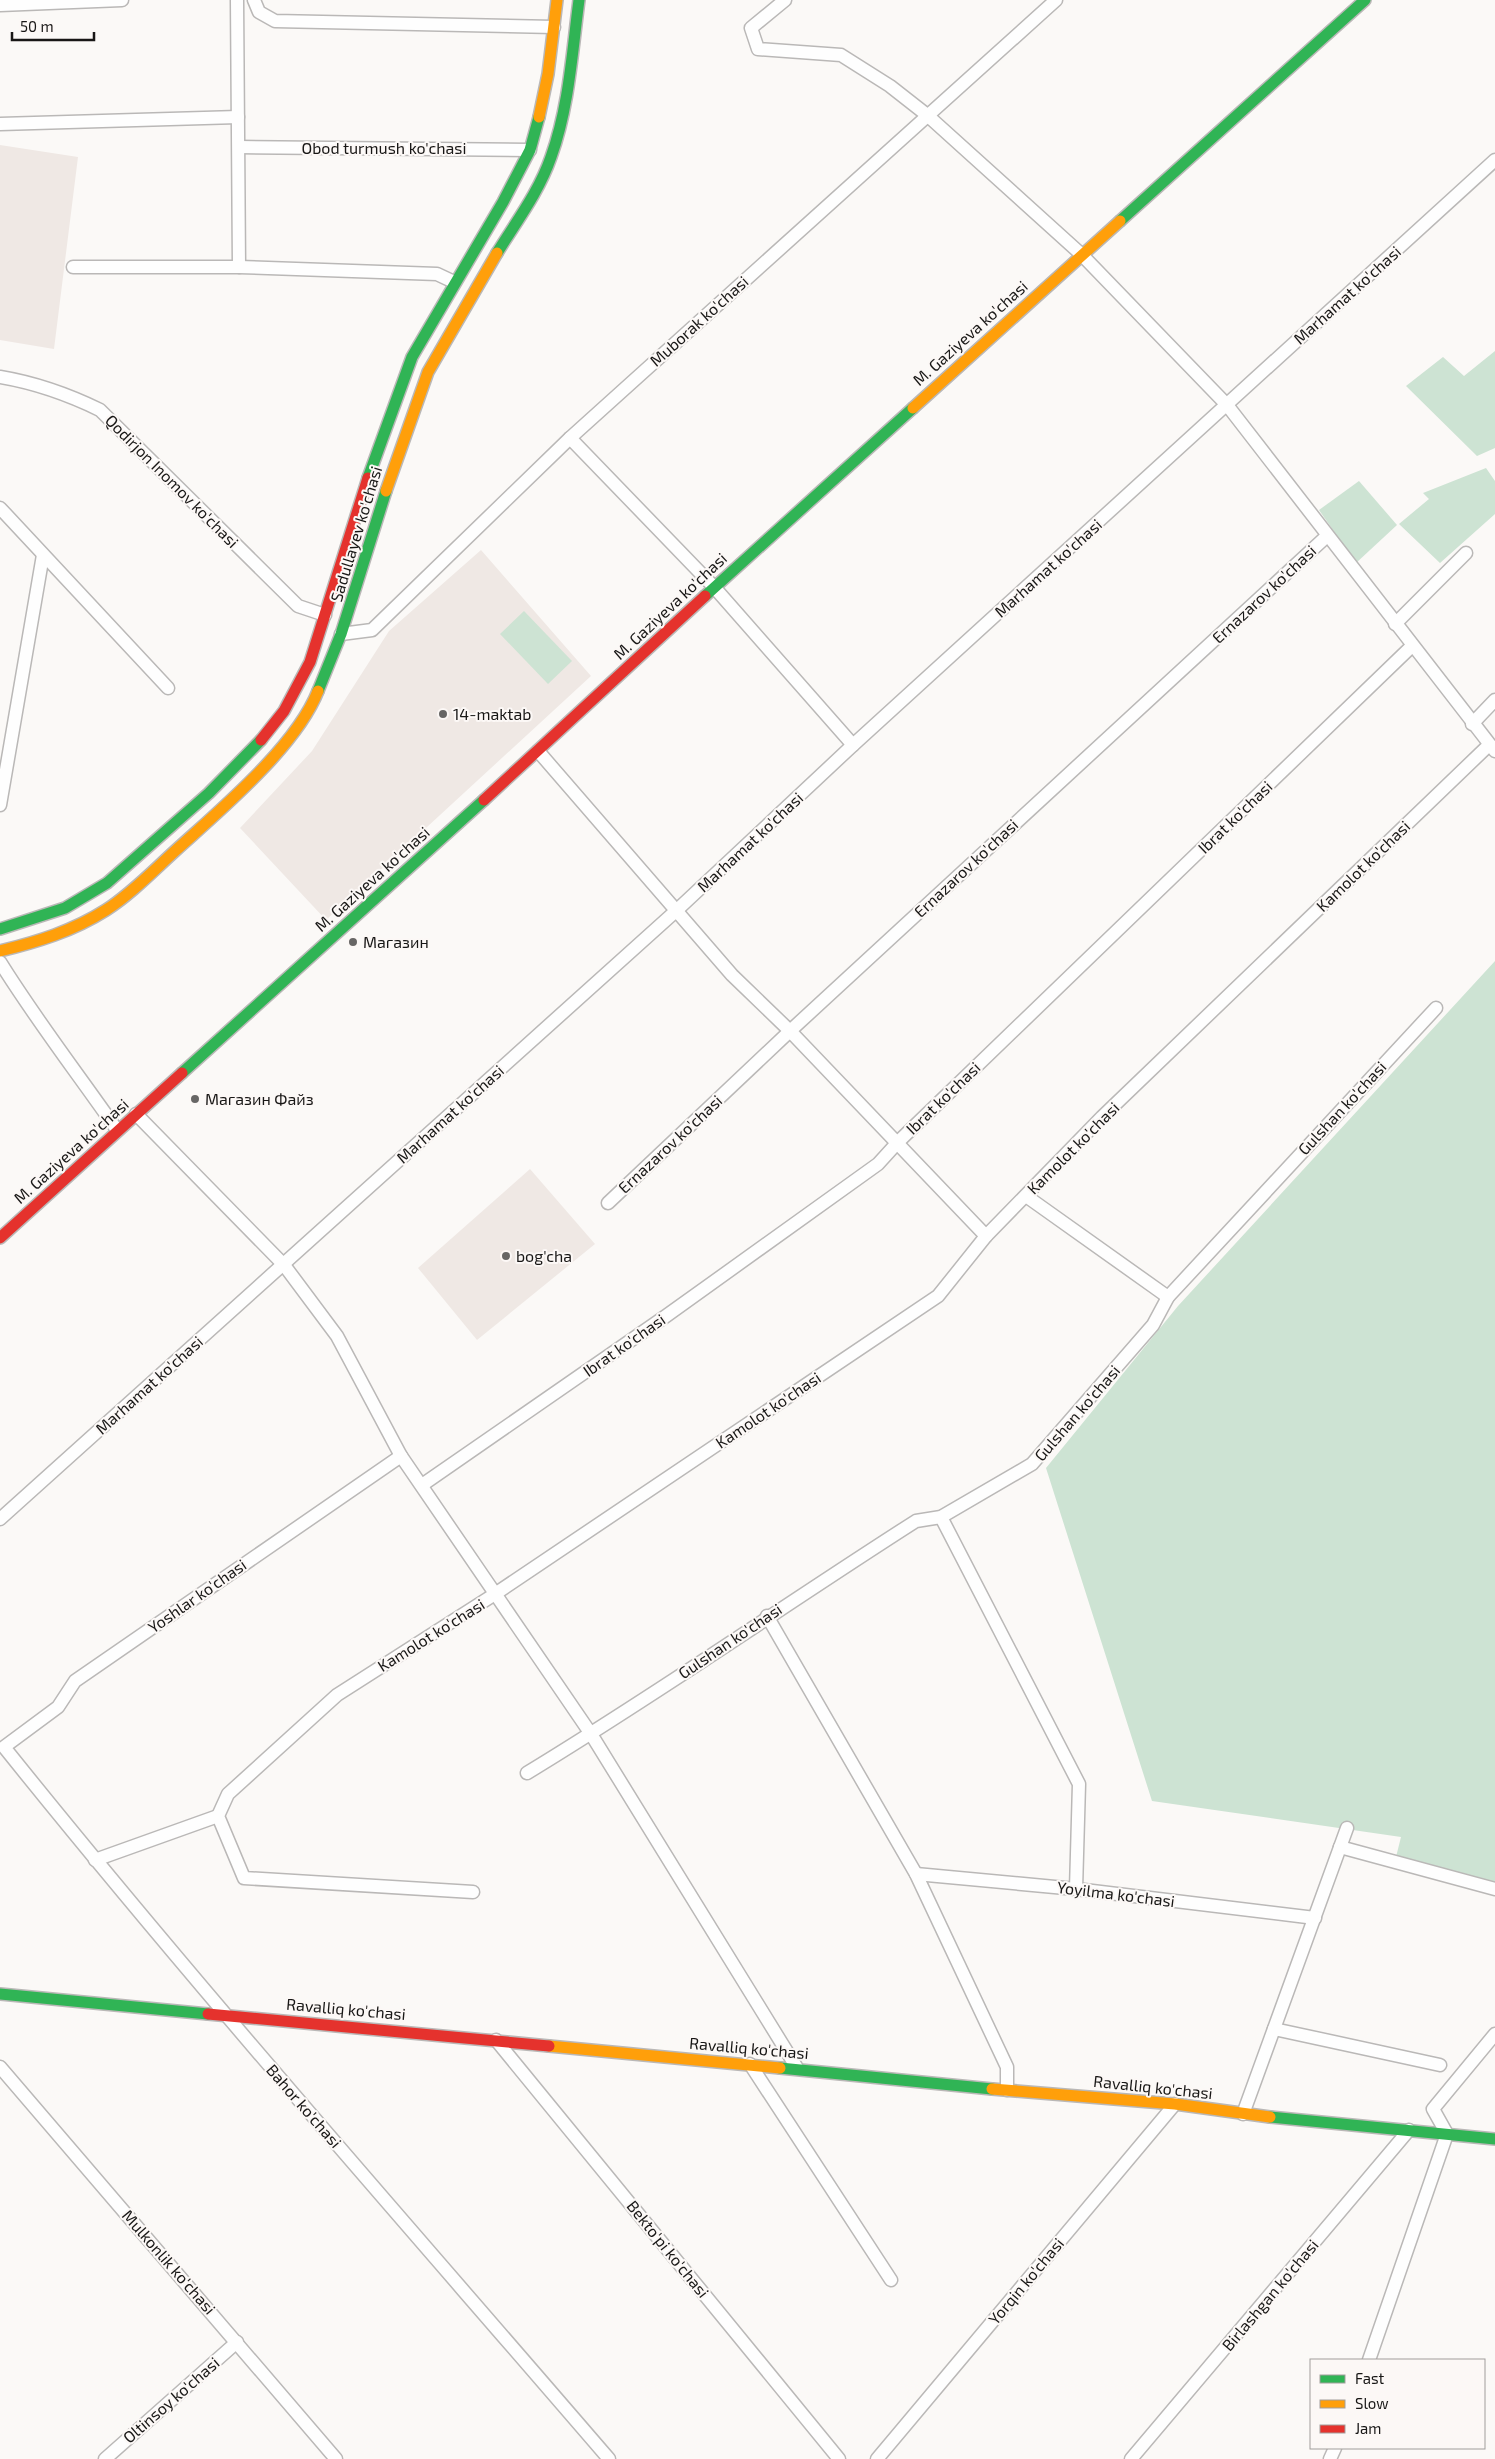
<svg xmlns="http://www.w3.org/2000/svg" width="1495" height="2459" font-family="'Exo 2',sans-serif">
	<style>
		.built { fill: #efe8e4 }
		.green { fill: #cde3d3 }
		.lines { fill: none; stroke-linecap: round; stroke-linejoin: round }
		.street-casing { stroke: #bab8b7; stroke-width: 15 }
		.fast-casing { stroke: #bab8b7; stroke-width: 14 }
		.slow-casing { stroke: #bab8b7; stroke-width: 14 }
		.jam-casing { stroke: #bab8b7; stroke-width: 14 }
		.street { stroke: #fefefe; stroke-width: 12 }
		.fast { stroke: #30b455; stroke-width: 11 }
		.slow { stroke: #ff9f0a; stroke-width: 11 }
		.jam { stroke: #e5322d; stroke-width: 11 }
		.poi-dot { fill: #676665; stroke: #fcf8f6; stroke-width: 2 }
		.labels { text-anchor: middle; stroke-width: 4; stroke-linejoin: round; paint-order: stroke }
		.street-label { font-size: 16px; fill: #181716; stroke: #fcf8f6 }
		.poi-label { font-size: 16px; fill: #181716; stroke: #fcf8f6; text-anchor: start }
	</style>
	<rect width="100%" height="100%" fill="#fbf9f7"/>
	<!-- built -->
	<g class="built">
		<polygon points="0,145 78,157 54,349 0,340"/>
		<polygon points="481,550 591,676 326,920 240,828 312,751 389,631"/>
		<polygon points="530,1169 595,1244 477,1340 418,1268"/>
	</g>
	<!-- green -->
	<g class="green">
		<polygon points="1495,351 1495,448 1477,456 1406,386 1443,357 1464,376"/>
		<polygon points="1486,468 1495,481 1495,514 1440,563 1399,524 1429,499 1423,493"/>
		<polygon points="1359,481 1397,525 1356,563 1319,510"/>
		<polygon points="524,611 572,661 548,684 500,634"/>
		<polygon points="1495,961 1495,1882 1396,1857 1401,1837 1152,1801 1046,1468 1178,1306"/>
	</g>
	<g class="lines">
		<defs>
			<g id="street">
				<polyline points="237,0 239,267"/>
				<polyline points="254,0 259,12 275,21 554,27"/>
				<polyline points="785,0 751,28 758,49 841,55 890,86 927,115 1082,255 1227,405 1495,751"/>
				<polyline points="0,5 122,0"/>
				<polyline points="0,124 238,117"/>
				<polyline points="239,147 530,150"/>
				<polyline points="73,267 239,267 437,274 454,282"/>
				<path d="M0 377C36 383 67 394 100 410L298 606 325 615"/>
				<polyline points="570,438 714,587 853,745"/>
				<polyline points="0,508 168,688"/>
				<polyline points="1395,624 1466,553"/>
				<polyline points="341,634 372,630 570,438 1056,0"/>
				<polyline points="1472,724 1495,700"/>
				<polyline points="538,751 732,975 790,1031 986,1236"/>
				<polyline points="0,805 43,555"/>
				<path d="M0 962C36 1020 78 1074 117 1130"/>
				<polyline points="136,1114 284,1265 337,1336 401,1456 591,1734 797,2068"/>
				<polyline points="1026,1196 1168,1297"/>
				<polyline points="608,1203 790,1031 1327,536"/>
				<path d="M401 1456 75 1681 58 1707 4 1747C199 1990 406 2223 609 2459"/>
				<polyline points="422,1485 666,1316 878,1164 898,1142 1412,646"/>
				<polyline points="941,1517 1079,1784 1076,1889"/>
				<polyline points="0,1519 677,910 853,745 1495,160"/>
				<polyline points="767,1616 916,1874 1007,2067 1007,2090"/>
				<path d="M527 1773C659 1693 786 1604 916 1521L941 1517 1032 1464 1153 1325 1168 1297 1436 1008"/>
				<polyline points="1340,1847 1495,1889"/>
				<polyline points="95,1860 218,1816"/>
				<polyline points="916,1874 1076,1889 1315,1918"/>
				<polyline points="473,1892 244,1878 218,1816 228,1794 337,1695 495,1594 938,1296 986,1236 1102,1117 1489,745"/>
				<polyline points="1274,2029 1440,2065"/>
				<polyline points="496,2040 839,2459"/>
				<polyline points="750,2064 891,2280"/>
				<polyline points="0,2067 336,2459"/>
				<polyline points="1243,2114 1347,1828"/>
				<polyline points="1369,2360 1447,2134 1433,2109 1495,2034"/>
				<polyline points="105,2459 237,2342"/>
				<polyline points="877,2459 1175,2104"/>
				<polyline points="1131,2459 1409,2130"/>
				<polyline points="1330,2459 1335,2448"/>
			</g>
			<g id="fast">
				<polyline points="1120,221 1365,0"/>
				<path d="M497 253C516 222 539 192 551 157 569 107 572 53 579 0"/>
				<polyline points="368,478 412,357 503,202 530,150 539,117"/>
				<polyline points="705,596 913,408"/>
				<polyline points="318,691 341,634 386,491"/>
				<polyline points="0,929 65,908 107,883 209,793 261,740"/>
				<polyline points="182,1073 484,800"/>
				<polyline points="0,1994 208,2014"/>
				<polyline points="780,2068 992,2089"/>
				<polyline points="1270,2117 1495,2139"/>
			</g>
			<g id="slow">
				<polyline points="539,117 548,74 557,0"/>
				<polyline points="913,408 1120,221"/>
				<polyline points="386,491 428,372 497,253"/>
				<path d="M0 951C37 942 73 931 106 910 131 894 153 871 175 851 220 810 296 747 318 691"/>
				<polyline points="549,2046 780,2068"/>
				<polyline points="992,2089 1175,2104 1270,2117"/>
			</g>
			<g id="jam">
				<polyline points="261,740 284,711 310,662 368,478"/>
				<polyline points="484,800 705,596"/>
				<polyline points="0,1238 182,1073"/>
				<polyline points="208,2014 549,2046"/>
			</g>
		</defs>
		<!-- street casing -->
		<use href="#street" class="street-casing"/>
		<!-- fast casing -->
		<use href="#fast" class="fast-casing"/>
		<!-- slow casing -->
		<use href="#slow" class="slow-casing"/>
		<!-- jam casing -->
		<use href="#jam" class="jam-casing"/>
		<!-- street -->
		<use href="#street" class="street"/>
		<!-- fast -->
		<use href="#fast" class="fast"/>
		<!-- slow -->
		<use href="#slow" class="slow"/>
		<!-- jam -->
		<use href="#jam" class="jam"/>
	</g>
	<!-- markers -->
	<g class="poi-dot">
		<circle cx="443" cy="714" r="5"/>
		<circle cx="353" cy="942" r="5"/>
		<circle cx="195" cy="1099" r="5"/>
		<circle cx="506" cy="1256" r="5"/>
	</g>
	<g class="labels">
		<!-- street labels -->
		<g class="street-label">
			<text x="384" y="154">Obod turmush ko'chasi</text>
			<text transform="translate(1347 295) rotate(-42)" y="6">Marhamat ko'chasi</text>
			<text transform="translate(699 321) rotate(-42)" y="6">Muborak ko'chasi</text>
			<text transform="translate(970 333) rotate(-42)" y="6">M. Gaziyeva ko'chasi</text>
			<text transform="translate(172 481) rotate(45)" y="6">Qodirjon Inomov ko'chasi</text>
			<text transform="translate(356 534) rotate(-73)" y="6">Sadullayev ko'chasi</text>
			<text transform="translate(1048 568) rotate(-42)" y="6">Marhamat ko'chasi</text>
			<text transform="translate(1264 594) rotate(-43)" y="6">Ernazarov ko'chasi</text>
			<text transform="translate(670 606) rotate(-43)" y="6">M. Gaziyeva ko'chasi</text>
			<text transform="translate(1235 817) rotate(-44)" y="6">Ibrat ko'chasi</text>
			<text transform="translate(750 842) rotate(-43)" y="6">Marhamat ko'chasi</text>
			<text transform="translate(1363 866) rotate(-44)" y="6">Kamolot ko'chasi</text>
			<text transform="translate(966 868) rotate(-43)" y="6">Ernazarov ko'chasi</text>
			<text transform="translate(372 879) rotate(-42)" y="6">M. Gaziyeva ko'chasi</text>
			<text transform="translate(943 1098) rotate(-44)" y="6">Ibrat ko'chasi</text>
			<text transform="translate(1342 1108) rotate(-47)" y="6">Gulshan ko'chasi</text>
			<text transform="translate(450 1114) rotate(-42)" y="6">Marhamat ko'chasi</text>
			<text transform="translate(670 1144) rotate(-43)" y="6">Ernazarov ko'chasi</text>
			<text transform="translate(1073 1148) rotate(-45)" y="6">Kamolot ko'chasi</text>
			<text transform="translate(71 1151) rotate(-42)" y="6">M. Gaziyeva ko'chasi</text>
			<text transform="translate(624 1345) rotate(-35)" y="6">Ibrat ko'chasi</text>
			<text transform="translate(149 1385) rotate(-42)" y="6">Marhamat ko'chasi</text>
			<text transform="translate(768 1410) rotate(-34)" y="6">Kamolot ko'chasi</text>
			<text transform="translate(1077 1413) rotate(-49)" y="6">Gulshan ko'chasi</text>
			<text transform="translate(197 1596) rotate(-35)" y="6">Yoshlar ko'chasi</text>
			<text transform="translate(431 1635) rotate(-32)" y="6">Kamolot ko'chasi</text>
			<text transform="translate(730 1641) rotate(-34)" y="6">Gulshan ko'chasi</text>
			<text transform="translate(1116 1894) rotate(7)" y="6">Yoyilma ko'chasi</text>
			<text transform="translate(346 2009) rotate(5)" y="6">Ravalliq ko'chasi</text>
			<text transform="translate(749 2048) rotate(5)" y="6">Ravalliq ko'chasi</text>
			<text transform="translate(1153 2087) rotate(6)" y="6">Ravalliq ko'chasi</text>
			<text transform="translate(304 2106) rotate(49)" y="6">Bahor ko'chasi</text>
			<text transform="translate(668 2249) rotate(51)" y="6">Bekto'pi ko'chasi</text>
			<text transform="translate(169 2262) rotate(49)" y="6">Mulkonlik ko'chasi</text>
			<text transform="translate(1026 2281) rotate(-50)" y="6">Yorqin ko'chasi</text>
			<text transform="translate(1270 2295) rotate(-50)" y="6">Birlashgan ko'chasi</text>
			<text transform="translate(171 2400) rotate(-41)" y="6">Oltinsoy ko'chasi</text>
		</g>
		<!-- poi labels -->
		<g class="poi-label">
			<text x="453" y="720">14-maktab</text>
			<text x="363" y="948">Магазин</text>
			<text x="205" y="1105">Магазин Файз</text>
			<text x="516" y="1262">bog'cha</text>
		</g>
	</g>
	<!-- legend -->
	<rect x="1310" y="2359" width="175" height="90" fill="#fcf8f6" stroke="#a19e9c"/>
	<rect x="1320" y="2375" width="25" height="8" fill="#30b455" stroke="#a19e9c"/>
	<text x="1355" y="2384" font-size="15" fill="#181716">Fast</text>
	<rect x="1320" y="2400" width="25" height="8" fill="#ff9f0a" stroke="#a19e9c"/>
	<text x="1355" y="2409" font-size="15" fill="#181716">Slow</text>
	<rect x="1320" y="2425" width="25" height="8" fill="#e5322d" stroke="#a19e9c"/>
	<text x="1355" y="2434" font-size="15" fill="#181716">Jam</text>
	<!-- scale -->
	<path d="M12 32v8h82v-8" fill="none" stroke="#181716" stroke-width="2.5"/>
	<text x="20" y="32" font-size="15" fill="#181716" stroke="#fcf8f6" stroke-width="4" paint-order="stroke">50 m</text>
</svg>
